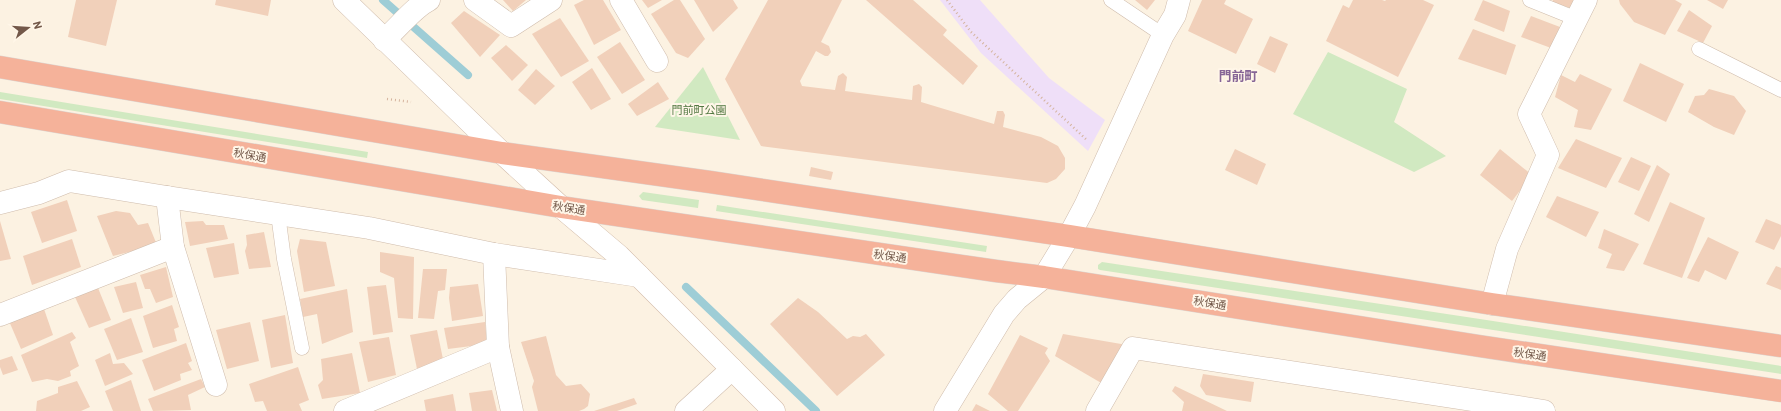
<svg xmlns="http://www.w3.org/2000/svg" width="1781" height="411" font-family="Barlow,'Noto Sans JP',sans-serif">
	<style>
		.education { fill: #efdff8 }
		.green { fill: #d1e9c1 }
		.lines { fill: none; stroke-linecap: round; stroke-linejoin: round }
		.stream { stroke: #9ecdd6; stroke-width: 8 }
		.building { fill: #f1d0ba }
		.lane-casing { stroke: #cfbcac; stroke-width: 15 }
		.street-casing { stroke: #cfbcac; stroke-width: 23 }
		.secondary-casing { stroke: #d2bba9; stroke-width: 23 }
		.highway-casing { stroke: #dbd4d0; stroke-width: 23 }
		.path { stroke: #d5b49e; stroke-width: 2.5; stroke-dasharray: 1 3; stroke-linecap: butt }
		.lane { stroke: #fff; stroke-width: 14 }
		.street { stroke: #fff; stroke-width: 22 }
		.secondary { stroke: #fff; stroke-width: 22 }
		.highway { stroke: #f5b29a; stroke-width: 22 }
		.labels { text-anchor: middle; stroke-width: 4; stroke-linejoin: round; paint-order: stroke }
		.park-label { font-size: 11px; fill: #527842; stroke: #fff6e8 }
		.street-label { font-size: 11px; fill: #735849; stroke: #fff6e8 }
		.quarter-label { font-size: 13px; font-weight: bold; fill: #866596; stroke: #fff6e8 }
	</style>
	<rect width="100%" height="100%" fill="#fcf2e2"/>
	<!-- education -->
	<polygon class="education" points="940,0 980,0 1049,78 1105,120 1088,151 981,53"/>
	<!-- green -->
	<g class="green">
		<polygon points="1328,52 1407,89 1394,122 1446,156 1414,172 1293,114"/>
		<polygon points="703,67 740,140 655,127"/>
		<polygon points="0,92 368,152 367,158 0,99"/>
		<polygon points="643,192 699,200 698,208 642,200 639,196"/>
		<polygon points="717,205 987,246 986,252 716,211"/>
		<polygon points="1102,262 1493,321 1781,366 1781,374 1100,270 1098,269 1098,265"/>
	</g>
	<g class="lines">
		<!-- stream -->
		<g class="stream">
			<polyline points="383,0 468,75"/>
			<polyline points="686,287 816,411"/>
		</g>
	</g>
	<!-- building -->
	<g class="building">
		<polygon points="76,0 117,0 106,46 68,37"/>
		<polygon points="216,0 271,0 268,16 215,5"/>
		<polygon points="503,0 526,0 513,11"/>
		<polygon points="584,0 603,0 621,30 594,45 574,5"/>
		<polygon points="642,0 662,0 648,8"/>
		<polygon points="674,0 680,0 705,39 688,58 676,53 651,14"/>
		<polygon points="694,0 733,0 738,8 713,32"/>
		<polygon points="768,0 842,0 821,42 829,46 831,52 828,56 825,56 816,51 800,81 802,86 835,90 838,76 843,73 847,77 845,91 912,100 913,86 919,84 922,87 921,102 994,124 997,111 1003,111 1005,115 1003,127 1041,137 1058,146 1065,158 1065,169 1056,179 1047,183 761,146 725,79"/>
		<polygon points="866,0 913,0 947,30 943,35 978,66 963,85"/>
		<polygon points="1135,0 1155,0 1147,10"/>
		<polygon points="1202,0 1226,0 1224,4 1253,19 1236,54 1188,31"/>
		<polygon points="1353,0 1382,0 1385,1 1386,0 1423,0 1434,5 1398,77 1326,41 1343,5 1349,8"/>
		<polygon points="1483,0 1510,11 1504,32 1474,20"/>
		<polygon points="1553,0 1577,0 1573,9 1552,2"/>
		<polygon points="1619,0 1675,0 1682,4 1665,35 1634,22 1620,4"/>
		<polygon points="1707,0 1728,0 1723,9"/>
		<polygon points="1689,10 1712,26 1703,43 1677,31"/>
		<polygon points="464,11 500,35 480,57 451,23"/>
		<polygon points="1531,16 1560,27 1551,48 1521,37"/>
		<polygon points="560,18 589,61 561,77 532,34"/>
		<polygon points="1473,29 1516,45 1506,75 1458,59"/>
		<polygon points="1270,36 1288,44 1275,73 1257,64"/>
		<polygon points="620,42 645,80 622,94 597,57"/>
		<polygon points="506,45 528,65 512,81 491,58"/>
		<polygon points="1640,63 1684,84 1666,122 1623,101"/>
		<polygon points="592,68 611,99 591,110 572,82"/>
		<polygon points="536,69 555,86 535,105 518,90"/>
		<polygon points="1580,74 1612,89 1591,130 1574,127 1578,110 1555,97 1561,75 1575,82"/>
		<polygon points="658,82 669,99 637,116 628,104"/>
		<polygon points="1709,89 1734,96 1746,111 1734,135 1714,127 1688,112 1695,96 1704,95"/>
		<polygon points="1576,139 1622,158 1606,188 1558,168"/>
		<polygon points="1235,149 1266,164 1257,185 1225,170"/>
		<polygon points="1500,149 1532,175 1512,201 1480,175"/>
		<polygon points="1631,157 1651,166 1639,191 1618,182"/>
		<polygon points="1657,165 1670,174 1649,222 1634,214"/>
		<polygon points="811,167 833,172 831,180 809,176"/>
		<polygon points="1557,196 1599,212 1586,237 1546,217"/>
		<polygon points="67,200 77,231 42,243 31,212"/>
		<polygon points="1670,202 1705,218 1682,278 1643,264"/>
		<polygon points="116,211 130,213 138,225 148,223 157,245 113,256 97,216"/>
		<polygon points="1766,219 1781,225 1781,236 1774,250 1755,242"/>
		<polygon points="0,221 11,259 0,261"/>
		<polygon points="203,221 206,225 224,225 228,239 190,246 185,222"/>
		<polygon points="1604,229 1639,244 1624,271 1606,268 1612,254 1598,248"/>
		<polygon points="264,232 271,267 249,269 245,251 247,245 246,235"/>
		<polygon points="1708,237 1739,252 1726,280 1705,270 1699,282 1687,278"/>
		<polygon points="72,239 81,267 32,285 23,256"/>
		<polygon points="300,239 326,242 335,286 304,292 297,251"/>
		<polygon points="234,243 239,274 214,278 206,248"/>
		<polygon points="380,252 414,257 413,319 398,318 394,278 380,272"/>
		<polygon points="1776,266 1781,268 1781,290 1766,284"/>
		<polygon points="166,267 173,297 156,303 150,289 145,289 140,275"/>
		<polygon points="423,269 447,269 445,290 438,291 434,319 418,318"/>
		<polygon points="136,282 143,308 123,313 114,287"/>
		<polygon points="478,284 483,316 452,321 449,298 450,287"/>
		<polygon points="386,285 393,332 373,335 367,287"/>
		<polygon points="98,288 111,320 89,328 75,297"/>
		<polygon points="347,289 353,332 322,344 317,314 303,317 300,299"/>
		<polygon points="798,298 818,312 847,339 853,336 860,337 866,334 885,355 837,396 770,324"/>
		<polygon points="172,305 179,327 174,329 177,341 153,348 143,316"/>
		<polygon points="44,309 53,335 21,349 9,321"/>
		<polygon points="285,315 293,363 271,368 262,320"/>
		<polygon points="131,318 143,352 117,360 104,329"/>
		<polygon points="250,322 259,361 227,369 216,330"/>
		<polygon points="485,322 487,344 448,349 444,328"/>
		<polygon points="437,330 444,364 417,369 410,335"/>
		<polygon points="72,332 76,338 70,342 79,366 70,371 71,376 58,381 47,379 32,382 21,355"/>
		<polygon points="1063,334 1127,345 1103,384 1055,356"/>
		<polygon points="1020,335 1048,348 1045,353 1050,361 1018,411 1008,411 988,394"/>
		<polygon points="546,336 556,375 566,386 581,384 590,394 588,406 584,409 579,411 538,411 532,387 534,381 521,342"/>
		<polygon points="389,337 396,375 368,382 359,342"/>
		<polygon points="186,343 192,361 188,363 192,370 180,374 181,380 154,391 142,360"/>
		<polygon points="110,353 113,364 124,363 133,374 105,386 95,360"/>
		<polygon points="352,353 360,393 322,399 318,385 323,380 321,359"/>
		<polygon points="12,356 18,370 3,375 0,367 0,360"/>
		<polygon points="298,367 309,400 299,404 302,411 267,411 263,401 255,402 249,384"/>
		<polygon points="1203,374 1254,382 1251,402 1206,395 1200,386"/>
		<polygon points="201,379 205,387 188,395 191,410 153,411 148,399"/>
		<polygon points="131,380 141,411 113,411 105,391"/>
		<polygon points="77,381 90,407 81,411 36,411 37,401 58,393 58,387"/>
		<polygon points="1175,386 1227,411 1182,411 1184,402 1172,391"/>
		<polygon points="492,390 497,411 472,411 469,393"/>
		<polygon points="453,394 456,411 426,411 424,400"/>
		<polygon points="634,398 637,404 617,411 594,411"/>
		<polygon points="976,404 990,411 972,411"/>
	</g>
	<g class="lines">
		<defs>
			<g id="lane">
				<polyline points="1111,0 1163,35"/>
				<polyline points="1530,0 1577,19"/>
				<polyline points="1699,49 1781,90"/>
				<polyline points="278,214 284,259 302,348"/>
			</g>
			<g id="street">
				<polyline points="344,0 502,153"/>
				<polyline points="475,0 511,26 551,0"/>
				<polyline points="621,0 657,61"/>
				<path d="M384 40C398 28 414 7 429 0"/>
				<polyline points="167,197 173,247 216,385"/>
				<polyline points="0,203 39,193 69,181 167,197 369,228 494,254 639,276"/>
				<polyline points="494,254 498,347 512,411"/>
				<polyline points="1492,304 1507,249 1548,155 1529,114 1586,0"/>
				<polyline points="0,315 173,247"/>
				<polyline points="345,411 498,347"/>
				<polyline points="686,411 732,369"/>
				<polyline points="945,411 1004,314 1017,299 1044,277 1069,236 1085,206 1163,35 1175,15 1179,0"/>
				<polyline points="1097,411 1133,348 1544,411"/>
			</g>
			<polyline id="secondary" points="502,153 561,207 619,256 774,411"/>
			<g id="highway">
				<polyline points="0,67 502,153 710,182 1069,236 1492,304 1781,346"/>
				<polyline points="0,112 561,207 996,271 1044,277 1479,346 1781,391"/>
			</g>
		</defs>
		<!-- lane casing -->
		<use href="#lane" class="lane-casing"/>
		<!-- street casing -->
		<use href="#street" class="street-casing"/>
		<!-- secondary casing -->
		<use href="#secondary" class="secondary-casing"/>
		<!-- highway casing -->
		<use href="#highway" class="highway-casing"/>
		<!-- path -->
		<g class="path">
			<polyline points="947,0 971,32 1088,141"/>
			<polyline points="387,99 411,102"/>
		</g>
		<!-- lane -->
		<use href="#lane" class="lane"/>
		<!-- street -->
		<use href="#street" class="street"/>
		<!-- secondary -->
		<use href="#secondary" class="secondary"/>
		<!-- highway -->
		<use href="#highway" class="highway"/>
	</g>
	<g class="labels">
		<!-- park labels -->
		<g class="park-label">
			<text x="699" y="114">門前町公園</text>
		</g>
		<!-- street labels -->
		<g class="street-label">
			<text transform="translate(250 155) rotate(10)" y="4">秋保通</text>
			<text transform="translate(569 208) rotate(9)" y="4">秋保通</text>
			<text transform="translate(890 256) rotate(8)" y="4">秋保通</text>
			<text transform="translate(1210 303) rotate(9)" y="4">秋保通</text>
			<text transform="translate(1530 354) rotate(8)" y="4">秋保通</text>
		</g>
		<!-- quarter labels -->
		<g class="quarter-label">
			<text x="1238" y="81">門前町</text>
		</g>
	</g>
	<!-- north arrow -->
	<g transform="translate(28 28) rotate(73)" stroke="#fff6e8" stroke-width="3" paint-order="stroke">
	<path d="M0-3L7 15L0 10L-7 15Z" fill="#735849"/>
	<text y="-6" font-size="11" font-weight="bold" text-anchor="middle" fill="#735849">N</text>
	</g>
</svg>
